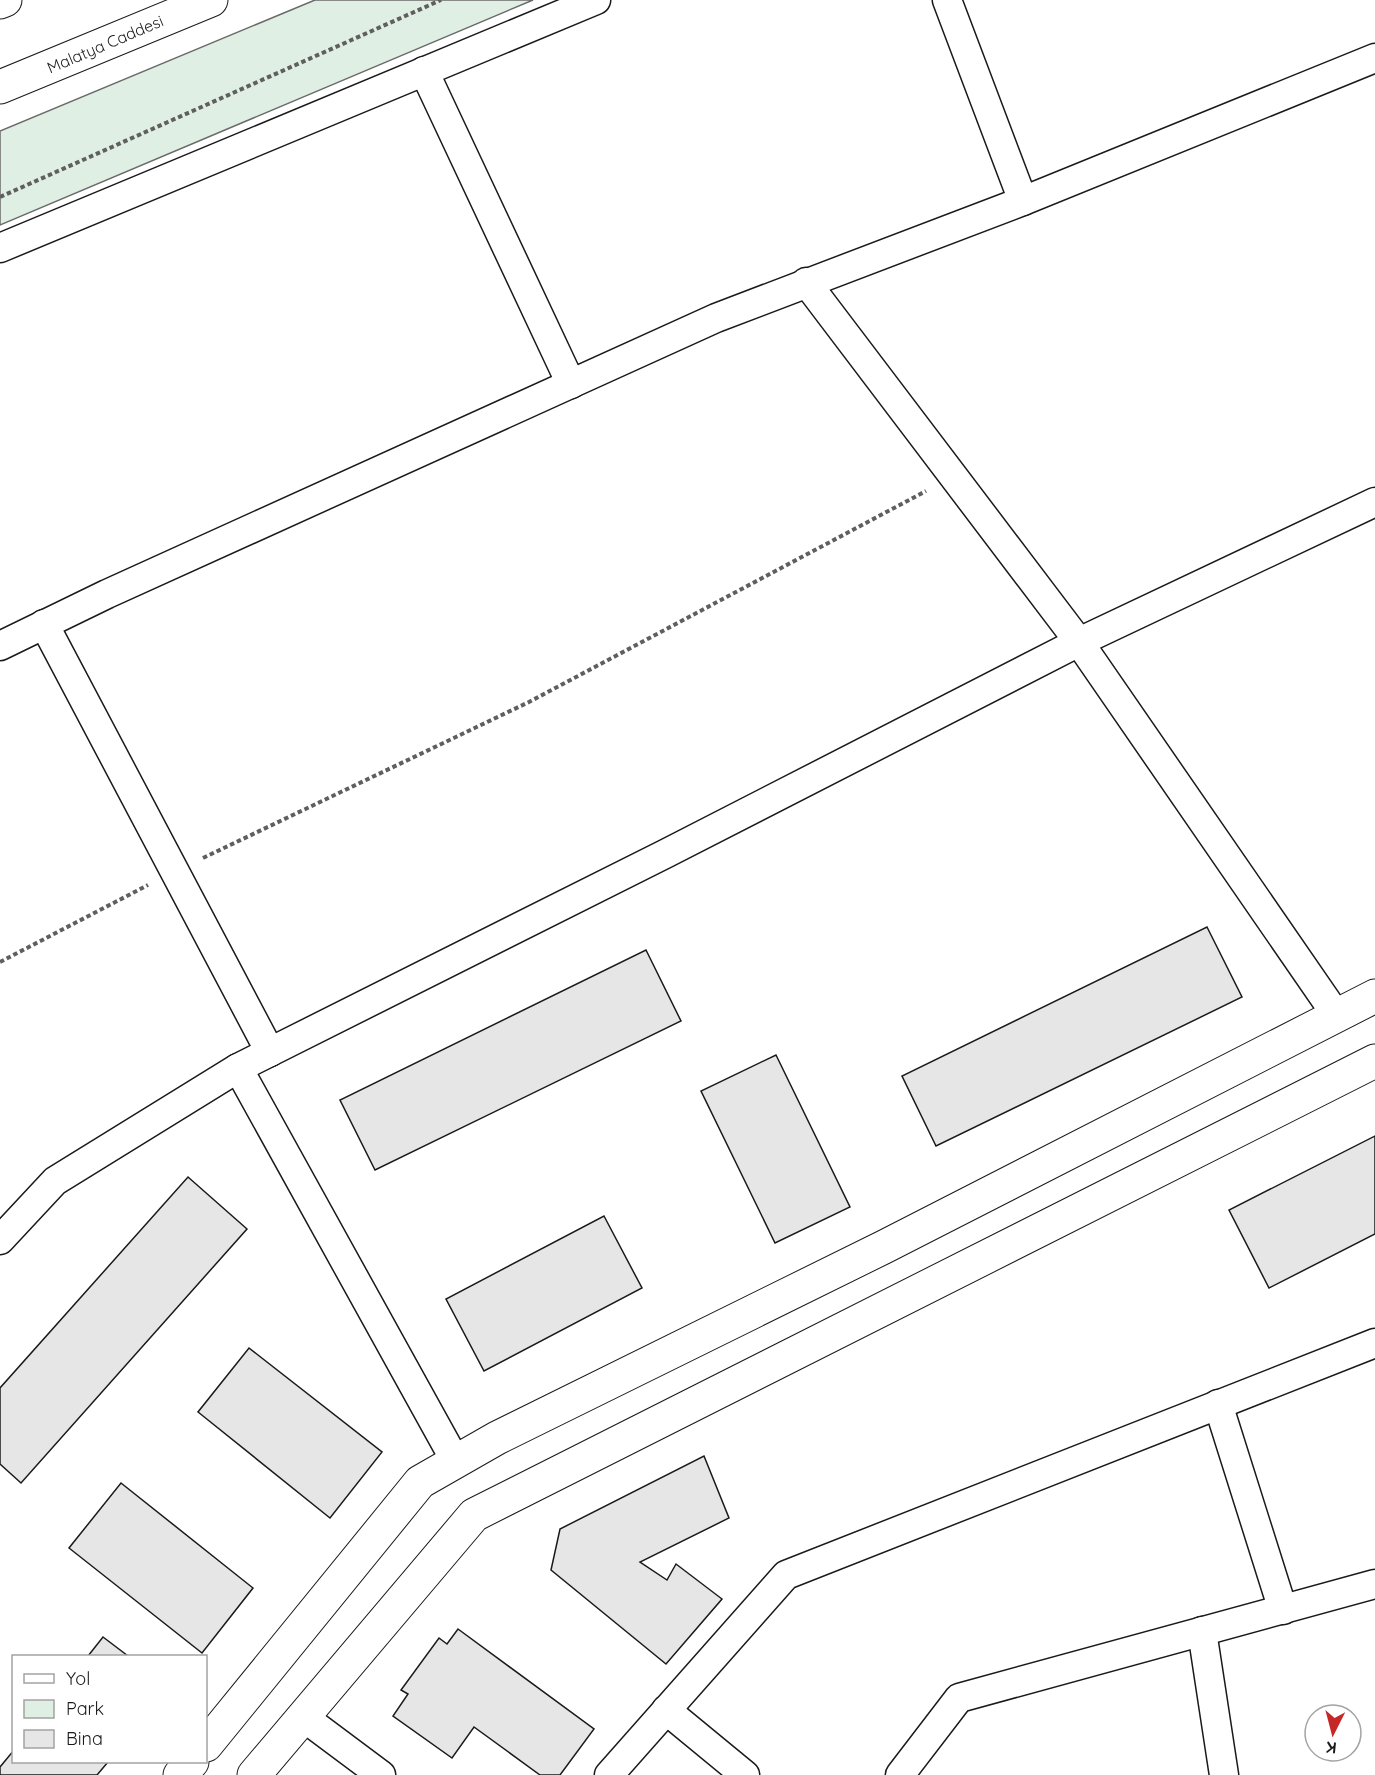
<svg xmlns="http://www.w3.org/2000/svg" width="1375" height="1775" font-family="Quicksand,sans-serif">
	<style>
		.green { fill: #e0efe3; stroke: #6a6a6a; stroke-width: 1.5 }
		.building { fill: #e6e6e6; stroke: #1a1a1a; stroke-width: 1.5 }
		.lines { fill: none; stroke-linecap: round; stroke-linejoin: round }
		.minor-casing { stroke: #1a1a1a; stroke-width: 31 }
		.secondary-casing { stroke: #1a1a1a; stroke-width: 35 }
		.trunk-casing { stroke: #1a1a1a; stroke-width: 35 }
		.path { stroke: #5f5f5f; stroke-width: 4; stroke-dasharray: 4.5 3; stroke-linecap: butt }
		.minor { stroke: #fff; stroke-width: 28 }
		.secondary { stroke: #fff; stroke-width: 33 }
		.trunk { stroke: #fff; stroke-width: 33 }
		.labels { text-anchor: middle; stroke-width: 4.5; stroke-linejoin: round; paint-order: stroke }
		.street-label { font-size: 16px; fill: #1a1a1a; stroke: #fff }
	</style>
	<rect width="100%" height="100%" fill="#fff"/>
	<!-- green -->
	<polygon class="green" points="315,0 533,0 0,225 0,131"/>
	<!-- building -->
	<g class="building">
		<polygon points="1207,927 1242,997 936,1146 902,1076"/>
		<polygon points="646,950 681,1021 375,1170 340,1100"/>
		<polygon points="776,1055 850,1207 775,1243 701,1091"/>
		<polygon points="1375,1136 1375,1234 1269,1288 1229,1210"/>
		<polygon points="188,1177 247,1229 21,1483 0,1464 0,1388"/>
		<polygon points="604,1216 642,1288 484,1371 446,1299"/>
		<polygon points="249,1348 382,1452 330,1518 198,1412"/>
		<polygon points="704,1456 729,1518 640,1562 667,1580 676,1564 722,1599 666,1664 551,1570 560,1529"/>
		<polygon points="121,1483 253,1588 202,1653 69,1548"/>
		<polygon points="458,1629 594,1729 560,1775 540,1775 474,1727 452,1758 393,1716 408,1694 401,1690 439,1638 447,1644"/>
		<polygon points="103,1637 128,1656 88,1656"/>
		<polygon points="14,1750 14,1762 108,1762 97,1775 0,1775 0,1767"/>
	</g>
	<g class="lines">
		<defs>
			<g id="minor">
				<polyline points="947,0 1023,201"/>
				<polyline points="424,71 571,384"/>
				<polyline points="0,248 596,0"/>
				<polyline points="806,282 1079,642 1337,1016"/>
				<polyline points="44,624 270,1052"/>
				<polyline points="0,646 107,594 716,318 1023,201 1375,58"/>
				<polyline points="238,1068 456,1462"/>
				<polyline points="0,1240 55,1181 238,1068 665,854 1079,642 1375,502"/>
				<polyline points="1218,1404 1283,1610"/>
				<polyline points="1202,1631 1224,1775"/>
				<polyline points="666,1710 745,1775"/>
				<polyline points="302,1716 381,1775"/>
				<polyline points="609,1775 786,1575 1375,1343"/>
				<polyline points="900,1775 959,1698 1375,1584"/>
			</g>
			<g id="secondary">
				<polyline points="206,1745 420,1482 497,1438 884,1247 1375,996"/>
				<polyline points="180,1775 192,1762"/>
				<polyline points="254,1775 474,1515 1375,1061"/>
			</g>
			<g id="trunk">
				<polyline points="0,2 5,0"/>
				<polyline points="0,87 211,0"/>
			</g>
		</defs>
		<!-- minor casing -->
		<use href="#minor" class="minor-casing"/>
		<!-- secondary casing -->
		<use href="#secondary" class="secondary-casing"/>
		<!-- trunk casing -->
		<use href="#trunk" class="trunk-casing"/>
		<!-- path -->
		<g class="path">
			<polyline points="0,197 441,0"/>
			<polyline points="203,858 529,702 926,491"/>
			<polyline points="0,962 148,885"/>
		</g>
		<!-- minor -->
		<use href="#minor" class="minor"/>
		<!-- secondary -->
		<use href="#secondary" class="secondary"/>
		<!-- trunk -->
		<use href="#trunk" class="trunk"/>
	</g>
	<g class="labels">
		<!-- street labels -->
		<g class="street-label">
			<text transform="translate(105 44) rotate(-23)" y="6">Malatya Caddesi</text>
		</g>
	</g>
	<!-- legend -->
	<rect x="12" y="1655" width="195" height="108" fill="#ffffff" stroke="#a3a3a3" stroke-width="1.5"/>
	<rect x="24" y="1674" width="30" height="9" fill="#ffffff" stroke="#a3a3a3" stroke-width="1.5"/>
	<text x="66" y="1685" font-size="18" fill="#1a1a1a">Yol</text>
	<rect x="24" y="1700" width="30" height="18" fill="#e0efe3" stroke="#a3a3a3" stroke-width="1.5"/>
	<text x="66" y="1715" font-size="18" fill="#1a1a1a">Park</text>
	<rect x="24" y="1730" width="30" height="18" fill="#e6e6e6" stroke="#a3a3a3" stroke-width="1.5"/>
	<text x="66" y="1745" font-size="18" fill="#1a1a1a">Bina</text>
	<!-- north arrow -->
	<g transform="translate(1333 1733) rotate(186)"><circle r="28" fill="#ffffff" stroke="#a3a3a3" stroke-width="1.5"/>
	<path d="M0-4.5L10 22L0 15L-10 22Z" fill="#c62828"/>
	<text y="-9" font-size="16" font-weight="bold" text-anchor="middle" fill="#1a1a1a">K</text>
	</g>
</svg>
